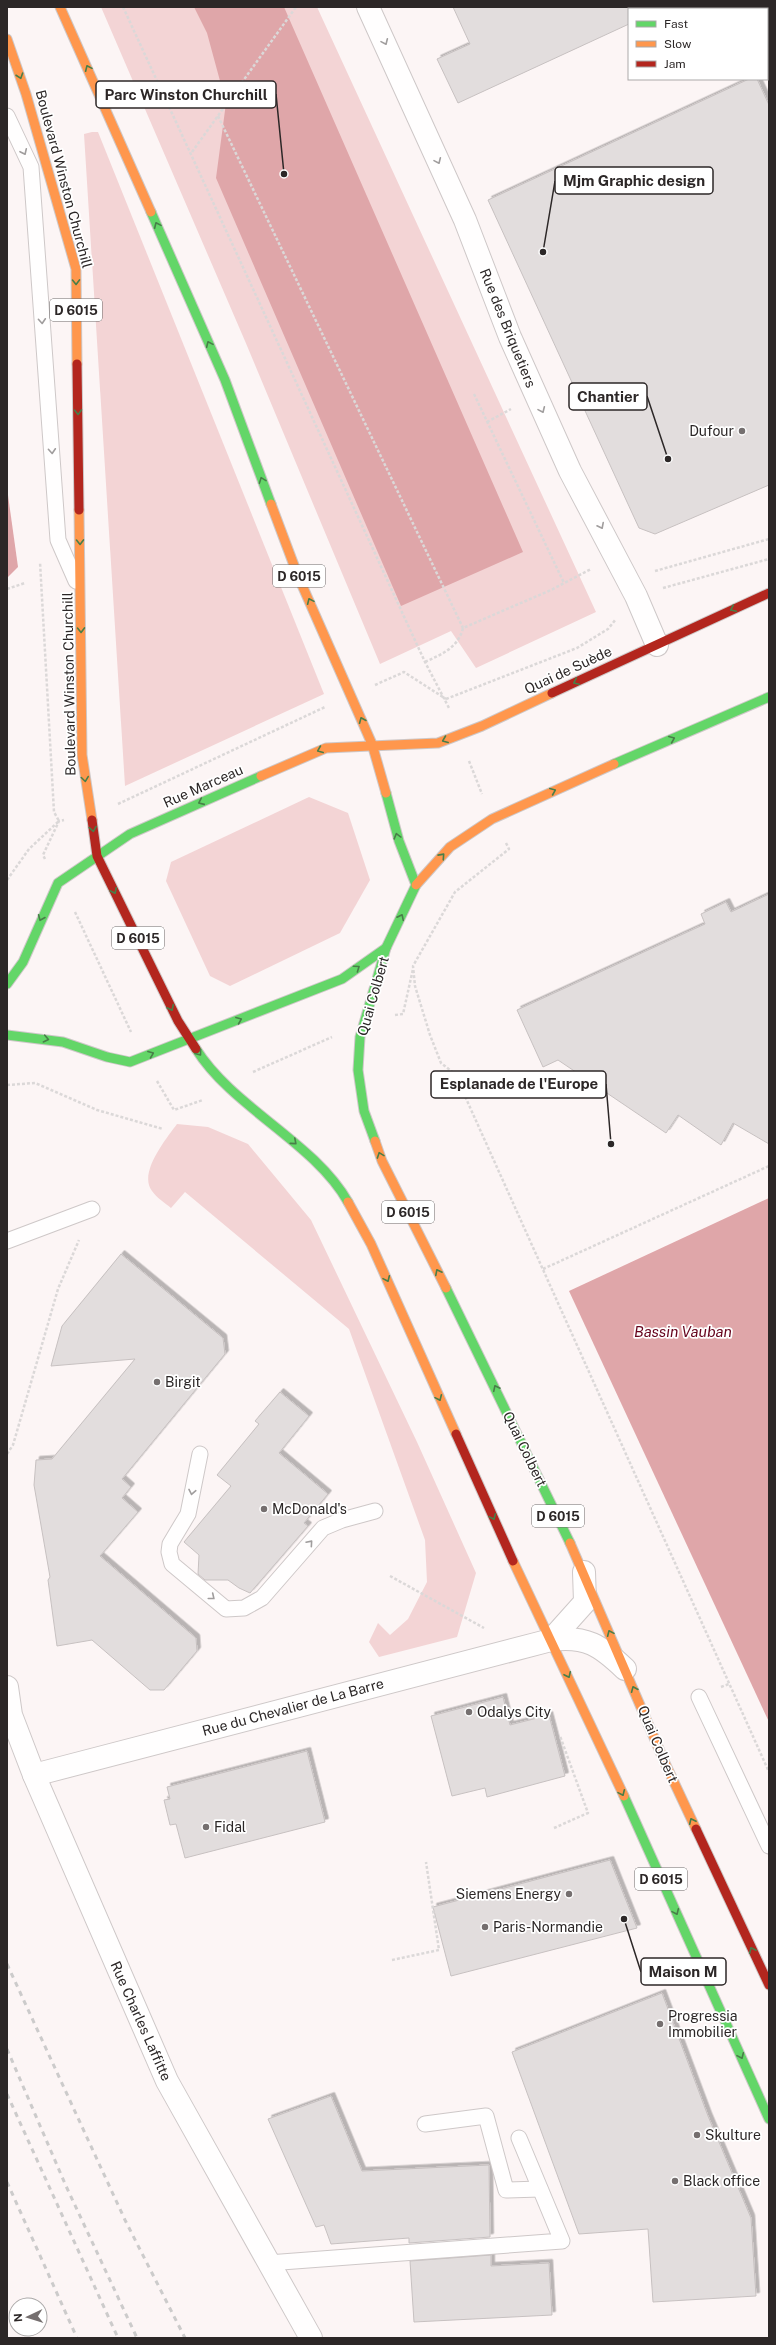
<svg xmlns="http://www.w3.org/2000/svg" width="776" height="2345" font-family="'Public Sans',sans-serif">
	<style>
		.green { fill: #f3d4d5 }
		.water { fill: #dfa6a9 }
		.building { fill: #e2dddd; stroke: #c7c1c1; filter: url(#shadow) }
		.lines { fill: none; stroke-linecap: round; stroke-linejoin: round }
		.lane-casing { stroke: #cec8c8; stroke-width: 17 }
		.street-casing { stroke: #cec8c8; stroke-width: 24 }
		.fast-casing { stroke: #cec8c8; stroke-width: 11 }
		.slow-casing { stroke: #cec8c8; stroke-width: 11 }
		.jam-casing { stroke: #cec8c8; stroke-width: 11 }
		.path { stroke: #dbd8d8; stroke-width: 2.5; stroke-dasharray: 3 2; stroke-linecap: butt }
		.lane { stroke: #fffefe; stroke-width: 15 }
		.street { stroke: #fffefe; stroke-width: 22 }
		.fast { stroke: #63d668; stroke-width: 9 }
		.slow { stroke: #ff974d; stroke-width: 9 }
		.jam { stroke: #b3261e; stroke-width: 9 }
		.rail { stroke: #cccbcb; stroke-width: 3; stroke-dasharray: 5 5; stroke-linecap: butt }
		.oneway { stroke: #a09d9d }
		.oneway2 { stroke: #487e48 }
		.poi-dot { fill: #756f6f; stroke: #fff; stroke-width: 1.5 }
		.labels { text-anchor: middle; stroke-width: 3.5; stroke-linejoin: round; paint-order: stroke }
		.shield { fill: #fff; stroke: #6b6868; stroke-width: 1 }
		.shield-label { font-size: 13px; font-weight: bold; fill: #2c2727 }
		.street-label { font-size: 14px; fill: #2c2727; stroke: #fff }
		.poi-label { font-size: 14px; fill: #2c2727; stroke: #fff; text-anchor: start }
		.water-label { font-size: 15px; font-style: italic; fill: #66041d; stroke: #fff }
		.leader { fill: none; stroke: #2c2727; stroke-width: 1.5 }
		.callout-dot { fill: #2c2727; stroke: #fff; stroke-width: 1.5 }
		.callout { fill: #fff; stroke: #2c2727; stroke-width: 1.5 }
		.callout-label { font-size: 15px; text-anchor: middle; font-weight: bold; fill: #2c2727 }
	</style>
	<defs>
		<filter id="shadow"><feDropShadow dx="3.5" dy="-3.5" stdDeviation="0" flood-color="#0004"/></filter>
	</defs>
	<rect width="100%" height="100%" fill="#fcf5f5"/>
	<!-- green -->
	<g class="green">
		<polygon points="101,7 317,7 596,612 476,668 451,631 380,664 245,341"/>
		<polygon points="92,132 98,132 324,694 125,786 84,134"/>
		<polygon points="309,797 348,813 370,880 340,933 230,986 210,976 166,881 171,862"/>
		<path d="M177 1124 208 1127 248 1144 311 1220 417 1442 476 1573 457 1637 379 1657 369 1642 378 1623 390 1635 408 1619 427 1582 425 1540 349 1329 185 1192 171 1208C165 1203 157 1198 152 1191 138 1173 166 1139 177 1124Z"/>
	</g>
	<!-- water -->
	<g class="water">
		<polygon points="194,7 284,7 523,552 401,606 216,178 226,103 207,33"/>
		<polygon points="7,488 18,567 7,578"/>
		<polygon points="769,1198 769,1722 569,1291"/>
	</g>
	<!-- building -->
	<g class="building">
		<polygon points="453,7 665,7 661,9 629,9 629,24 458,103 437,59 470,44"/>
		<polygon points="749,79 757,79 769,105 769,485 655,534 639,528 488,200"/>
		<polygon points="769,894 769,1144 733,1123 721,1145 678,1115 666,1133 558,1060 543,1067 517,1010 705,924 701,914 726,902 731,912"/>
		<polygon points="121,1254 223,1338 225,1354 122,1479 131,1487 122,1498 138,1512 100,1556 196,1638 197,1651 164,1690 150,1690 92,1640 57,1646 48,1580 50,1577 34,1485 36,1460 52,1459 135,1359 51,1366 62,1326"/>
		<polygon points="280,1392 309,1416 279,1453 328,1494 304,1523 308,1526 250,1593 239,1588 228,1580 205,1580 198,1574 199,1555 184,1542 231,1486 217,1475 259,1424 255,1421"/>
		<polygon points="503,1697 510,1725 549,1715 565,1776 487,1797 485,1788 452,1796 431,1716"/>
		<polygon points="307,1751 325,1822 185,1858 176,1824 170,1825 164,1800 170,1799 167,1787"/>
		<polygon points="610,1860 637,1928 451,1976 433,1907"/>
		<polygon points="662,1993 708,2116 751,2218 756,2296 653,2302 648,2229 579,2234 512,2052"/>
		<polygon points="331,2096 362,2171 489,2165 490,2237 409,2243 409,2238 331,2244 324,2225 316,2227 268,2119"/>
		<polygon points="491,2255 491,2266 549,2263 552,2315 414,2322 410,2261"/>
	</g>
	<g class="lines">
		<defs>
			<g id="lane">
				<polyline points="7,116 31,167 58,540 76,581"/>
				<polyline points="7,1241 92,1209"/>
				<polyline points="200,1454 188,1514 170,1544 169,1552 172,1564 226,1609 244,1608 262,1598 323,1528 342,1520 375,1511"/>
				<polyline points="699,1697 769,1846"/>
				<polyline points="425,2124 486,2116 506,2190 540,2189"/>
				<polyline points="268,2263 562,2241 519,2138"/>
			</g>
			<g id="street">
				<polyline points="368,7 465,220 510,337 570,471 636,596 657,645"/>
				<polyline points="551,1640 585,1602 584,1572"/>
				<polyline points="7,1687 11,1715 34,1775 167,2081 311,2338"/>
				<path d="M34 1775 551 1640C586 1635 601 1646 625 1669"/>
			</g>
			<g id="fast">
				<polyline points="151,212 225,380 271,504"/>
				<polyline points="614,764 769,697"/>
				<polyline points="7,984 23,962 58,883 130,834 261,776"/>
				<polyline points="7,1035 63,1042 107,1057 130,1062 342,979 386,948"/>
				<path d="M196 1049C233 1108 314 1142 348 1202"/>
				<polyline points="375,1141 364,1111 358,1070 360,1037 386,948 416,885 399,841 386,793"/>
				<polyline points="446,1288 570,1543"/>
				<polyline points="624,1796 769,2119"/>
			</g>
			<g id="slow">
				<polyline points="60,7 151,212"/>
				<polyline points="7,39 26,94 76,269 77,364"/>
				<polyline points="271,504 298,576 372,744 386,793"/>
				<polyline points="79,510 82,755 92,820"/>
				<polyline points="261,776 326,748 438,743 482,726 552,693"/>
				<polyline points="416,885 450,847 492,819 614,764"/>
				<polyline points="375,1141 382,1161 446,1288"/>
				<polyline points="348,1202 371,1244 456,1434"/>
				<polyline points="570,1543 665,1763 696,1829"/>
				<polyline points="513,1561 624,1796"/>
			</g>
			<g id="jam">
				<polyline points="77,364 79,510"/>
				<polyline points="552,693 769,593"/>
				<polyline points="92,820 97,856 178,1021 196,1049"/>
				<polyline points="456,1434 513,1561"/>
				<polyline points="696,1829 769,1985"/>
			</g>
		</defs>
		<!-- lane casing -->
		<use href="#lane" class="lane-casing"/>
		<!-- street casing -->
		<use href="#street" class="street-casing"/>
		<!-- fast casing -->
		<use href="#fast" class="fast-casing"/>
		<!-- slow casing -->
		<use href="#slow" class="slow-casing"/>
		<!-- jam casing -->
		<use href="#jam" class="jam-casing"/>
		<!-- path -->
		<g class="path">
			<polyline points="123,7 425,662 449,708"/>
			<polyline points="218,116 463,628"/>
			<polyline points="192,152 296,7"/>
			<polyline points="474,394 564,583"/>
			<polyline points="487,422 511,409"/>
			<polyline points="655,571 769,539"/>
			<polyline points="663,588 769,559"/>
			<polyline points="7,589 25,583"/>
			<path d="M425 662C442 654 458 648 463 628L551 590 591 569"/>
			<polyline points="375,685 404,672 446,699"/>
			<polyline points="446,699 577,648 608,629 616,619"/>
			<polyline points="469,761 482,794"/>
			<polyline points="118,804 325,707"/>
			<polyline points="506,843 509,849 455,892 413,966 415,986 430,1035 441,1063 455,1074 769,1772"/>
			<polyline points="45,859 43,855 59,821 64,820"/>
			<polyline points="7,880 29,849 59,821 54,812 40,562"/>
			<polyline points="75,912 131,1032"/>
			<polyline points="395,1015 403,1014 413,969"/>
			<polyline points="253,1072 332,1037"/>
			<polyline points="157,1081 174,1110 203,1100"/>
			<polyline points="7,1085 35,1083 97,1110 163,1129"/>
			<polyline points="543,1269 769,1166"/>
			<polyline points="7,1454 13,1445 58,1289 79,1240"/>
			<polyline points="390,1576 484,1628"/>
			<polyline points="721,1687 729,1684"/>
			<polyline points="554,1828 588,1813 560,1736"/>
			<polyline points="392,1960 439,1950 426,1862"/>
		</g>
		<!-- lane -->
		<use href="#lane" class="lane"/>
		<!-- street -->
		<use href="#street" class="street"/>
		<!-- fast -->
		<use href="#fast" class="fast"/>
		<!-- slow -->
		<use href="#slow" class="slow"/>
		<!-- jam -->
		<use href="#jam" class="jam"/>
		<!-- rail -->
		<g class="rail">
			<polyline points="7,1964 125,2220 185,2338"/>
			<polyline points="7,2049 66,2186 137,2338"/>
			<polyline points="7,2094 118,2338"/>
			<polyline points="7,2182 77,2338"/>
		</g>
	</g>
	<!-- one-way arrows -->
	<defs><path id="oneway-chevron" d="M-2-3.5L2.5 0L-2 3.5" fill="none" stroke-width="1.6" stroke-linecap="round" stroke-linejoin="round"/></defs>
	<g class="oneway">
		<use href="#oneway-chevron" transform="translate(385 42) rotate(66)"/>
		<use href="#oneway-chevron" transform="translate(24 152) rotate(65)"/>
		<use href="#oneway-chevron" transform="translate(438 161) rotate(66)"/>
		<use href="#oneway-chevron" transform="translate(42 321) rotate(86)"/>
		<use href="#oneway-chevron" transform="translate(542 410) rotate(66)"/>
		<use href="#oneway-chevron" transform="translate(52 451) rotate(86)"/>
		<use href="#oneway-chevron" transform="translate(601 526) rotate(63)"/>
		<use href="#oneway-chevron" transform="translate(192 1492) rotate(101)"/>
		<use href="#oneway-chevron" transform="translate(310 1543) rotate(-49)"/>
		<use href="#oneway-chevron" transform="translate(212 1597) rotate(39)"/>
	</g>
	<g class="oneway2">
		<use href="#oneway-chevron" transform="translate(88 68) rotate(-114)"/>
		<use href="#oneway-chevron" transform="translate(20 76) rotate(71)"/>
		<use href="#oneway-chevron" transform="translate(157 225) rotate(-114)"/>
		<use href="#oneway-chevron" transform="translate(76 282) rotate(89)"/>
		<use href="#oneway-chevron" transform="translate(209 344) rotate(-114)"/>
		<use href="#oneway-chevron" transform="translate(78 412) rotate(89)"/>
		<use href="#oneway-chevron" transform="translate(262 480) rotate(-111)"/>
		<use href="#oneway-chevron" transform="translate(80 542) rotate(89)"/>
		<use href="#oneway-chevron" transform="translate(310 601) rotate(-114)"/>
		<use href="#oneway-chevron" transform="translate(733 609) rotate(155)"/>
		<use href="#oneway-chevron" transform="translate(81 630) rotate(89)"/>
		<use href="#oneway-chevron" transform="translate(576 682) rotate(155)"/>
		<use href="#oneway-chevron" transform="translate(362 720) rotate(-113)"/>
		<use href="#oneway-chevron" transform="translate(672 739) rotate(-23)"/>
		<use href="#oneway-chevron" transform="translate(445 740) rotate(158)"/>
		<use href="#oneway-chevron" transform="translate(320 750) rotate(157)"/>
		<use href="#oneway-chevron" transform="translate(85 779) rotate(82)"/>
		<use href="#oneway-chevron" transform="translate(553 791) rotate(-23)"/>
		<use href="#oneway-chevron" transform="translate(201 802) rotate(156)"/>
		<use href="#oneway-chevron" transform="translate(93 829) rotate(81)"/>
		<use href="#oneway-chevron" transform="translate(397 836) rotate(-105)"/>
		<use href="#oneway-chevron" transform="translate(442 856) rotate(-48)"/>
		<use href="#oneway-chevron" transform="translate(114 891) rotate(64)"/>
		<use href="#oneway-chevron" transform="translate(401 917) rotate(-64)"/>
		<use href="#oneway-chevron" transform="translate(41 918) rotate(113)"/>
		<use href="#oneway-chevron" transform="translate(357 968) rotate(-35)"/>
		<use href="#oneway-chevron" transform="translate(171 1008) rotate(64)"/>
		<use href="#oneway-chevron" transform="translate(239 1020) rotate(-22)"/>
		<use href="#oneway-chevron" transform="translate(46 1039) rotate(12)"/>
		<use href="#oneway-chevron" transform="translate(199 1053) rotate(53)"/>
		<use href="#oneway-chevron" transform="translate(151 1054) rotate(-22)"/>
		<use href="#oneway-chevron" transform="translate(294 1142) rotate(41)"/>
		<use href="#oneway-chevron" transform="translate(380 1155) rotate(-110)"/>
		<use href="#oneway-chevron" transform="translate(438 1272) rotate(-117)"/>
		<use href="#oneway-chevron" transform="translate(387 1279) rotate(66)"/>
		<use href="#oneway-chevron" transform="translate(496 1388) rotate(-116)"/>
		<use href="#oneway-chevron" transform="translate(439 1398) rotate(66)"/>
		<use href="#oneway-chevron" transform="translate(493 1517) rotate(66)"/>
		<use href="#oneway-chevron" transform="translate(610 1633) rotate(-114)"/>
		<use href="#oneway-chevron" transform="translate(568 1675) rotate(65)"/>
		<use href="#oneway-chevron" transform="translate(634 1689) rotate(-113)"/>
		<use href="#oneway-chevron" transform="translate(622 1793) rotate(66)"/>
		<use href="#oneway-chevron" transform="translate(692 1821) rotate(-115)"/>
		<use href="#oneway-chevron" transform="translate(676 1912) rotate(66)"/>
		<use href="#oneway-chevron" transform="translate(752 1950) rotate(-115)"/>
		<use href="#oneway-chevron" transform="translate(741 2056) rotate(66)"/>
	</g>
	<!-- markers -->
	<g class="poi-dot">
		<circle cx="742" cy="431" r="4"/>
		<circle cx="157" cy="1382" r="4"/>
		<circle cx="264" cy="1509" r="4"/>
		<circle cx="469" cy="1712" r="4"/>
		<circle cx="206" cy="1827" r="4"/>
		<circle cx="569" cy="1894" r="4"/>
		<circle cx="485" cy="1927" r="4"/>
		<circle cx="660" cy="2024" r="4"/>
		<circle cx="697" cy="2135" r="4"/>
		<circle cx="675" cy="2181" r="4"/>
	</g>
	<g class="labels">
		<!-- shield labels -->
		<g class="shield">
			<rect x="50" y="299" width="52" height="22" rx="3"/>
			<rect x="273" y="565" width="52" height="22" rx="3"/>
			<rect x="112" y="927" width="52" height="22" rx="3"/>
			<rect x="382" y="1201" width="52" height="22" rx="3"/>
			<rect x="532" y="1505" width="52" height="22" rx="3"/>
			<rect x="635" y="1868" width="52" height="22" rx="3"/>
		</g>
		<g class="shield-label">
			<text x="76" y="315">D 6015</text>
			<text x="299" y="581">D 6015</text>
			<text x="138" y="943">D 6015</text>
			<text x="408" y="1217">D 6015</text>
			<text x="558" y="1521">D 6015</text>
			<text x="661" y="1884">D 6015</text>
		</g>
		<!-- street labels -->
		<g class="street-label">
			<text transform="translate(64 179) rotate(75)" y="5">Boulevard Winston Churchill</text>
			<text transform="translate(508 328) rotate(68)" y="5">Rue des Briquetiers</text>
			<text transform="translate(568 670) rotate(-25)" y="5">Quai de Suède</text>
			<text transform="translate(69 684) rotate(-91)" y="5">Boulevard Winston Churchill</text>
			<text transform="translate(203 786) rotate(-24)" y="5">Rue Marceau</text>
			<text transform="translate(373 996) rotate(-74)" y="5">Quai Colbert</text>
			<text transform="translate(525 1449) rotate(64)" y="5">Quai Colbert</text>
			<text transform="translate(293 1707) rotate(-15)" y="5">Rue du Chevalier de La Barre</text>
			<text transform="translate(658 1744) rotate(67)" y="5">Quai Colbert</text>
			<text transform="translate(141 2021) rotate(66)" y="5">Rue Charles Laffitte</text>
		</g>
		<!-- poi labels -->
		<g class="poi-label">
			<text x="734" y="436" text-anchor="end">Dufour</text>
			<text x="165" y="1387">Birgit</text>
			<text x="272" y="1514">McDonald's</text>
			<text x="477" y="1717">Odalys City</text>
			<text x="214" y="1832">Fidal</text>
			<text x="561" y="1899" text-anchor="end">Siemens Energy</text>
			<text x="493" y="1932">Paris-Normandie</text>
			<text x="668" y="2021">Progressia<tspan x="668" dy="16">Immobilier</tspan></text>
			<text x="705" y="2140">Skulture</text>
			<text x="683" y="2186">Black office</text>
		</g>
		<!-- water labels -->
		<g class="water-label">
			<text x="683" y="1337">Bassin Vauban</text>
		</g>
	</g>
	<!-- callouts -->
	<path class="leader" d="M284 174L276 94M543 252L555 181M668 459L647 396M611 1144L606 1084M624 1919L641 1972"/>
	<g class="callout-dot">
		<circle cx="284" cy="174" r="4"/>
		<circle cx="543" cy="252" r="4"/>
		<circle cx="668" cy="459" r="4"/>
		<circle cx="611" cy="1144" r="4"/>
		<circle cx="624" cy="1919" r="4"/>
	</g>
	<g class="callout">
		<rect x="96" y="81" width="180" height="27" rx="4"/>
		<rect x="555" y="167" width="158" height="27" rx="4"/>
		<rect x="569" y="383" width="78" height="27" rx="4"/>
		<rect x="431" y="1071" width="175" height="27" rx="4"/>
		<rect x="641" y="1958" width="85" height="27" rx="4"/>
	</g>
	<g class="callout-label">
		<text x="186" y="100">Parc Winston Churchill</text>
		<text x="634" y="186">Mjm Graphic design</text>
		<text x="608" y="402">Chantier</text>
		<text x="519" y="1089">Esplanade de l'Europe</text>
		<text x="683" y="1977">Maison M</text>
	</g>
	<!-- border -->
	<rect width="776" height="2345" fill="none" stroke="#2c2727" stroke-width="16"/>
	<!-- legend -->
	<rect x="628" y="8" width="140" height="72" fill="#ffffff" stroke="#aba9a9"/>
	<rect x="636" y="21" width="20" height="6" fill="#63d668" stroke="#aba9a9"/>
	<text x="664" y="28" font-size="12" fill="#2c2727">Fast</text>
	<rect x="636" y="41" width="20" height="6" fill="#ff974d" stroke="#aba9a9"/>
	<text x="664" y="48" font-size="12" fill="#2c2727">Slow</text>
	<rect x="636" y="61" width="20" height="6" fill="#b3261e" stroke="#aba9a9"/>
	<text x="664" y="68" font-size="12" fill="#2c2727">Jam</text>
	<!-- north arrow -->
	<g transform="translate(28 2317) rotate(266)"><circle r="19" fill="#ffffff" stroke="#aba9a9"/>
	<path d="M0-3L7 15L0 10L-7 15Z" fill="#756f6f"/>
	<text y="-6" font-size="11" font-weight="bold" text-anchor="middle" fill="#2c2727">N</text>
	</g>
</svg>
